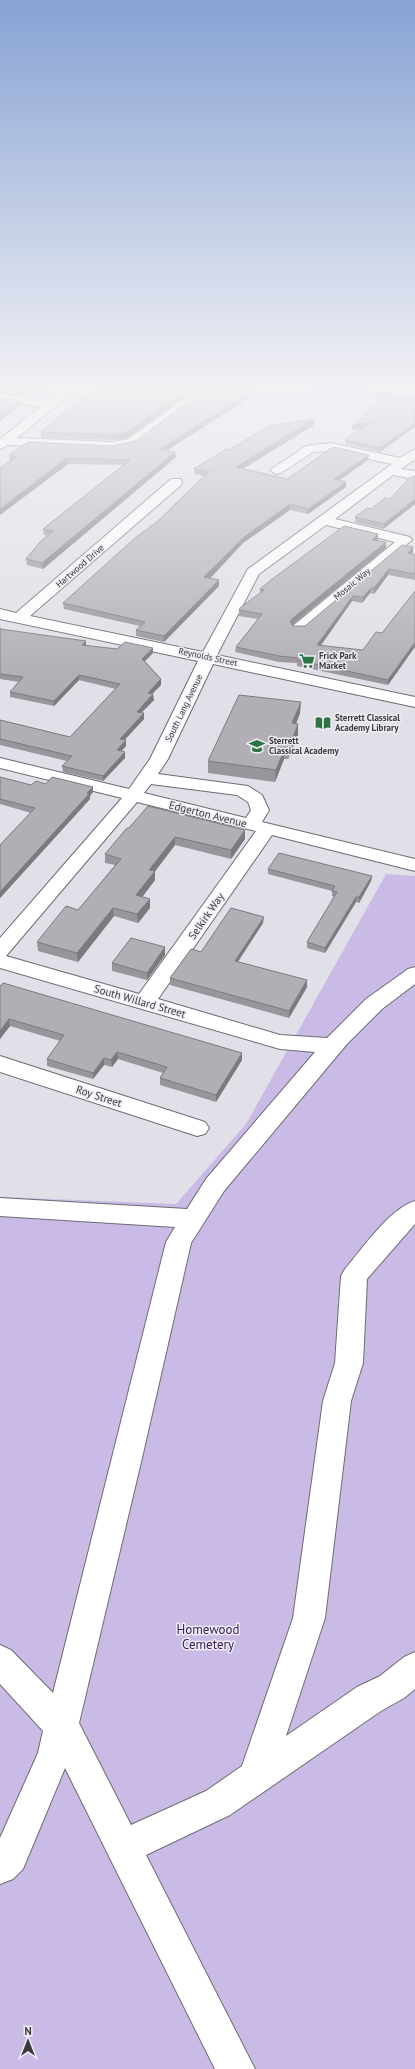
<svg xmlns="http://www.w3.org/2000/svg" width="415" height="2069" font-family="'PT Sans',sans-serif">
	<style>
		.green { fill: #cabbe6 }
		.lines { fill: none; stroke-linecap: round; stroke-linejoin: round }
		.minor-casing { stroke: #6d6b72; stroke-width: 2 }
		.highway-casing { stroke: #927db5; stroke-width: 2 }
		.minor { fill: #fff; fill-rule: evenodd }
		.highway { fill: #c1a1f6; fill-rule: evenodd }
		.wall { fill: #98969d }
		.shaded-wall { fill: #7c7a7f }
		.building { fill: #b1afb6; stroke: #7c7a7f }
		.labels { text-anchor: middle; stroke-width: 3; stroke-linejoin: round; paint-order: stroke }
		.far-street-label { font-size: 9px; fill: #3b3a3d; stroke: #efecf4 }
		.far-poi-label { font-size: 9px; font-weight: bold; fill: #3b3a3d; stroke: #efecf4; text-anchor: start }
		.street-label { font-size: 11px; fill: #3b3a3d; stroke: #efecf4 }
		.near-park-label { font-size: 13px; fill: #3b205c; stroke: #efecf4 }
	</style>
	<rect width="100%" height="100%" fill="#e1dfe7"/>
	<!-- green -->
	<polygon class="green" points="386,874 415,876 415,2069 0,2069 0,1197 176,1204 246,1124"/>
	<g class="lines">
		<defs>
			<g id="minor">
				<polygon points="66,387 79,387 17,438 113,442 128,439 186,398 194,398 196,400 136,445 132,446 113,450 8,445 0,449 0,439 40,407 0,400 0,394 48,401"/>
				<polygon points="367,387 396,387 415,390 415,396 373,390"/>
				<path d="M331 443 400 458 415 449V459L401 469 415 471V479L393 475 335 519 410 537 412 540 304 631H294L291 628 294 625 395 542 326 525 259 574 217 655 415 697V707L213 664 168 759 158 774 248 786 262 795 269 810 262 822 415 859V871L272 835 158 999 280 1035 327 1038 366 999 408 969 415 967V984L382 1009 347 1044 224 1191 191 1243 142 1458 79 1723 131 1825 206 1791 242 1766 293 1618 323 1401 335 1363 341 1276 345 1269C363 1248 389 1209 415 1201V1224L367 1279 363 1363 351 1401 325 1618 286 1736 357 1687 380 1676 404 1657 415 1652V1689L404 1698 381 1711 230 1815 146 1855 255 2069H215L65 1768 23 1869 13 1879 0 1884V1838L38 1753 43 1731 0 1684V1645L11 1650 53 1693 166 1242 175 1227 0 1216V1198L187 1209 206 1179 315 1052 280 1049 0 968V938L122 798 0 768V758L129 789 150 759 198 661 0 619V609L16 613 171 479H181L182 482 181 485 30 616 203 652 248 569 392 464 331 451 313 452 281 473 276 474 270 470 306 446ZM151 784 237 795 248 802 251 810 246 818 144 793ZM137 802 256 831 139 994 6 956Z"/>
				<polygon points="0,1056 205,1122 209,1128 205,1134 197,1136 0,1072"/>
			</g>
			<polygon id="highway" points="308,387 337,387 415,399 415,405 314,390"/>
		</defs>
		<!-- minor casing -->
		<use href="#minor" class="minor-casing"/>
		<!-- highway casing -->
		<use href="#highway" class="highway-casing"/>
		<!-- minor -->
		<use href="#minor" class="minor"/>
		<!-- highway -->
		<use href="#highway" class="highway"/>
	</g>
	<!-- wall -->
	<g class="wall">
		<polygon points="0,387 50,387 34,397 0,393"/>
		<polygon points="95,387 258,387 258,392 167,450 176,457 43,569 27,565 26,559 47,536 44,535 43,529 123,465 68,464 0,515 0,468 10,461 9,455 113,446 136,441 195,397 194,396 185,397 127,438 113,440 41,438 41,432"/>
		<polygon points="404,387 415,387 415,389"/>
		<polygon points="415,402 415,427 380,452 345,444 345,440 363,428 352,430"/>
		<polygon points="314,425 242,469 287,479 368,460 340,480 346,482 346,487 308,514 290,510 243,543 209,578 219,580 219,586 164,642 136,636 136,630 140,626 64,609 63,603 158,521 204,476 194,474 194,469 229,450"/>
		<polygon points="415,476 415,504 383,529 355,522 355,517 390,499"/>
		<polygon points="378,534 378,540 377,540 386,548 292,625 293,626 305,626 413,552 411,554 415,555 415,580 388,575 374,594 370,593 362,603 352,601 320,646 363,650 382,633 415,591 388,685 297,666 297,663 279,662 235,652 236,647 258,619 239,616 239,610 260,593 260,589"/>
		<polygon points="0,626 1,629 86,646 117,649 153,648 153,653 145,661 161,679 161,685 152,694 154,700 141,713 144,713 144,719 124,740 126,740 126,746 121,751 125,758 103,781 63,772 62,766 67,761 0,745 0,720 70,737 116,689 79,680 54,706 10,697 10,692 19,682 0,679"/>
		<polygon points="300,713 296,724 298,735 288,759 284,759 275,782 208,773 208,761"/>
		<polygon points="0,777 31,785 46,784 93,787 93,792 90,796 90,799 0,898 0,845 31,813 0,804"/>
		<polygon points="127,828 245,839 231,859 175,845 155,871 155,880 142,897 150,908 138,923 114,916 78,962 38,951 37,942 78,910 115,865 105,863 105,854"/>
		<polygon points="268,869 372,876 371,881 359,903 356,902 325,953 307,948 307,942 335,897 332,896 332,891 268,874"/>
		<polygon points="263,923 238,962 307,987 289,1018 170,985 170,978 201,952"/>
		<polygon points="165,955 147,980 112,971 112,963"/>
		<polygon points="0,986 242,1053 242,1060 216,1102 160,1085 160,1078 163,1073 118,1059 112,1067 104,1065 93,1079 47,1066 47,1059 60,1041 10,1026 0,1039"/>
	</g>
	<!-- shaded-wall -->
	<g class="shaded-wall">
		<polygon points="43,387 50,387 34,397 33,393"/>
		<polygon points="258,387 258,392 160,455 160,449"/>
		<polygon points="185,391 185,397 127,438 113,440 113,435"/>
		<polygon points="21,401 21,405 0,421 0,416"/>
		<polygon points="314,419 314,425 236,473 236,467"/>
		<polygon points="371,422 371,427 352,430 352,426"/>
		<polygon points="415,423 415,427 380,452 380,448"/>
		<polygon points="175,452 176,457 43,569 42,563"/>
		<polygon points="369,455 368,460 334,484 334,479"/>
		<polygon points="67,458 68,464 0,515 0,509"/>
		<polygon points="346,482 346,487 308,514 308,509"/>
		<polygon points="415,499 415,504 383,529 384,524"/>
		<polygon points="290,504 290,510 243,543 205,584 204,577 244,537"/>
		<polygon points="378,534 378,540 371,545 372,540"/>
		<polygon points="386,542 386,548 293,624 290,628 290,622 293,618"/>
		<polygon points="413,547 413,552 408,559 408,553"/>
		<polygon points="389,569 388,575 374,594 374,588"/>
		<polygon points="219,580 219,586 164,642 164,636"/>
		<polygon points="371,588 370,593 362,603 363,597"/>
		<polygon points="353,596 352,601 317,651 317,645"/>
		<polygon points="86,641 86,646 82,645"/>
		<polygon points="415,642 415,647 388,685 388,680"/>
		<polygon points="153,648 153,653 142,664 142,659"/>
		<polygon points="79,675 79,680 54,706 54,701"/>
		<polygon points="161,679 161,685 148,698 148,693"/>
		<polygon points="153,694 154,700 137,717 137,712"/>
		<polygon points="301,702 300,713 292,734 292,723"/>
		<polygon points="144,713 144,719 120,745 120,739"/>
		<polygon points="298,724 298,735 288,759 289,748"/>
		<polygon points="126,740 126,746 117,756 117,750"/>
		<polygon points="285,748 284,759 275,782 276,770"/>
		<polygon points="125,752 125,758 103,781 103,776"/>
		<polygon points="93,787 93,792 90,796 90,799 0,898 0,892"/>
		<polygon points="245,830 245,839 231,859 231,850"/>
		<polygon points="175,837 175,845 150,878 149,870"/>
		<polygon points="155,871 155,880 137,904 136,895"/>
		<polygon points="372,876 371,881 359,903 359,897"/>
		<polygon points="356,897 356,902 325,953 325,948"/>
		<polygon points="150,899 150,908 138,923 137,914"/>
		<polygon points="113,908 114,916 78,962 77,953"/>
		<polygon points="264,917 263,923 234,967 235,961"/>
		<polygon points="165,947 165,955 147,980 147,973"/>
		<polygon points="307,980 307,987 289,1018 289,1011"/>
		<polygon points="9,1019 10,1026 0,1039 0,1031"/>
		<polygon points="117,1052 118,1059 112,1067 111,1060"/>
		<polygon points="242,1053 242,1060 216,1102 216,1095"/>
		<polygon points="104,1058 104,1065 93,1079 93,1073"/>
	</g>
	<!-- building -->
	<g class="building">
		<polygon points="0,387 43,387 33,393 0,389"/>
		<polygon points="95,387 258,387 160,449 175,452 42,563 26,559 40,542 53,531 43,529 130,460 67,458 0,509 0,468 16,457 9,455 28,442 113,446 136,441 197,395 194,391 185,391 127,432 113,435 41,432"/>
		<polygon points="0,398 21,401 0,416"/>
		<polygon points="383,398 415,402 415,423 380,448 345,440 371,422 352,426"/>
		<polygon points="314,419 236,467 287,479 333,447 369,455 334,479 346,482 308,509 290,504 244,537 204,577 219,580 164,636 136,630 145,622 63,603 135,538 158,521 209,471 194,469 226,449 229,450 269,426"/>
		<polygon points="415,476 415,499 384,524 355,517 367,508 371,509 385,498 390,499 409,478"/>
		<polygon points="344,526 378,534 372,540 386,542 293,618 290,622 293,626 305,626 402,545 413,547 408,553 415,555 415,574 389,569 374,588 371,588 363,597 353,596 317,645 363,650 376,632 382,633 415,591 415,642 388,680 297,660 298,658 279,656 236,647 262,614 239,610 240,608 264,590 260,589 271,580"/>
		<polygon points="0,629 86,641 82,645 117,649 125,642 153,648 142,659 161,679 148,693 153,694 137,712 144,713 120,739 126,740 117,750 125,752 103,776 62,766 72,756 0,739 0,720 70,737 120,684 79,675 54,701 10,692 23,677 0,674"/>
		<polygon points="239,695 301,702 292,723 298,724 289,748 285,748 276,770 208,761"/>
		<polygon points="0,777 31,785 36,781 46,784 52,777 93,787 87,793 89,794 0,892 0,845 35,808 0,799"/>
		<polygon points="148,806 245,830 231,850 175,837 149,870 155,871 136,895 150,899 137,914 113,908 77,953 37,942 66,906 78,910 121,859 105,854 127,828 129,828"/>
		<polygon points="279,853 372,876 359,897 356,897 325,948 307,942 337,892 332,891 335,886 268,869"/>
		<polygon points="231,908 264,917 235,961 307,980 289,1011 170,978 191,949 201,952"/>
		<polygon points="131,938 165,947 147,973 112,963"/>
		<polygon points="3,983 242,1053 216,1095 160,1078 167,1067 117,1052 111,1060 104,1058 93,1073 47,1059 64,1035 9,1019 0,1031 0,986"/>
	</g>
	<!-- sky -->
	<linearGradient id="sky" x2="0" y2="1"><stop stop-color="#87a2d4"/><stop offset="0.57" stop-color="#f2f1f4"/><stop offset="1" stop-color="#f2f1f4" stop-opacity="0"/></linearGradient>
	<rect width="415" height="677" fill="url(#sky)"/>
	<!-- icons -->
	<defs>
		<symbol id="supermarket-bare" viewBox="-9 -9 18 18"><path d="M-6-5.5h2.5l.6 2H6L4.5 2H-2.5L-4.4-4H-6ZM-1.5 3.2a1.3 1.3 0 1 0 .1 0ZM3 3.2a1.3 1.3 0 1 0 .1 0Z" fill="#2c7543" stroke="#efecf4" stroke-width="2.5" paint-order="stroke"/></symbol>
		<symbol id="library-bare" viewBox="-9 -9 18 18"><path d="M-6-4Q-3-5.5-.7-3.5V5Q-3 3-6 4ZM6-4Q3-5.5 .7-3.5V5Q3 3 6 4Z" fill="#2c7543" stroke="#efecf4" stroke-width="2.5" paint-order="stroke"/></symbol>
		<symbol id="school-bare" viewBox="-9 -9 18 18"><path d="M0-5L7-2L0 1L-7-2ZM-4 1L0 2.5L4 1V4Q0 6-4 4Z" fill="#2c7543" stroke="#efecf4" stroke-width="2.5" paint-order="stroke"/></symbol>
	</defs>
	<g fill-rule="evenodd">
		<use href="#supermarket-bare" x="296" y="650" width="22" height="22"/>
		<use href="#library-bare" x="312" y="712" width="22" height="22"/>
		<use href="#school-bare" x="246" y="735" width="22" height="22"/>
	</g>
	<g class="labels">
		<!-- far-street labels -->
		<g class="far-street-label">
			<text transform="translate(80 566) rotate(-41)" y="3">Hartwood Drive</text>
			<text transform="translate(352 584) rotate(-40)" y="3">Mosaic Way</text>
			<text transform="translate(208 657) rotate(12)" y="3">Reynolds Street</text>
			<text transform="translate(184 708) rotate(-64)" y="3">South Lang Avenue</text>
		</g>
		<!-- far-poi labels -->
		<g class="far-poi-label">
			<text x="319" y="659">Frick Park<tspan x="319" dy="10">Market</tspan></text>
			<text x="335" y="721">Sterrett Classical<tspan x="335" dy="10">Academy Library</tspan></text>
			<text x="269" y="744">Sterrett<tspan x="269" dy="10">Classical Academy</tspan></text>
		</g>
		<!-- street labels -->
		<g class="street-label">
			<text transform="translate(208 814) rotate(14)" y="4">Edgerton Avenue</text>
			<text transform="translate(206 916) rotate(-55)" y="4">Selkirk Way</text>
			<text transform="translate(140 1001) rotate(16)" y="4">South Willard Street</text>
			<text transform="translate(99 1096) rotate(18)" y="4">Roy Street</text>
		</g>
		<!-- near-park labels -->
		<g class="near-park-label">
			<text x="208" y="1634">Homewood<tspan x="208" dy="15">Cemetery</tspan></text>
		</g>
	</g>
	<!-- north arrow -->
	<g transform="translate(28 2041)" stroke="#efecf4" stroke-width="3" paint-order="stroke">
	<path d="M0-3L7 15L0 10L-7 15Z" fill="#3b3a3d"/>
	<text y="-6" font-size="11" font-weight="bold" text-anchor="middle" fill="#3b3a3d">N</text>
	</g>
</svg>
